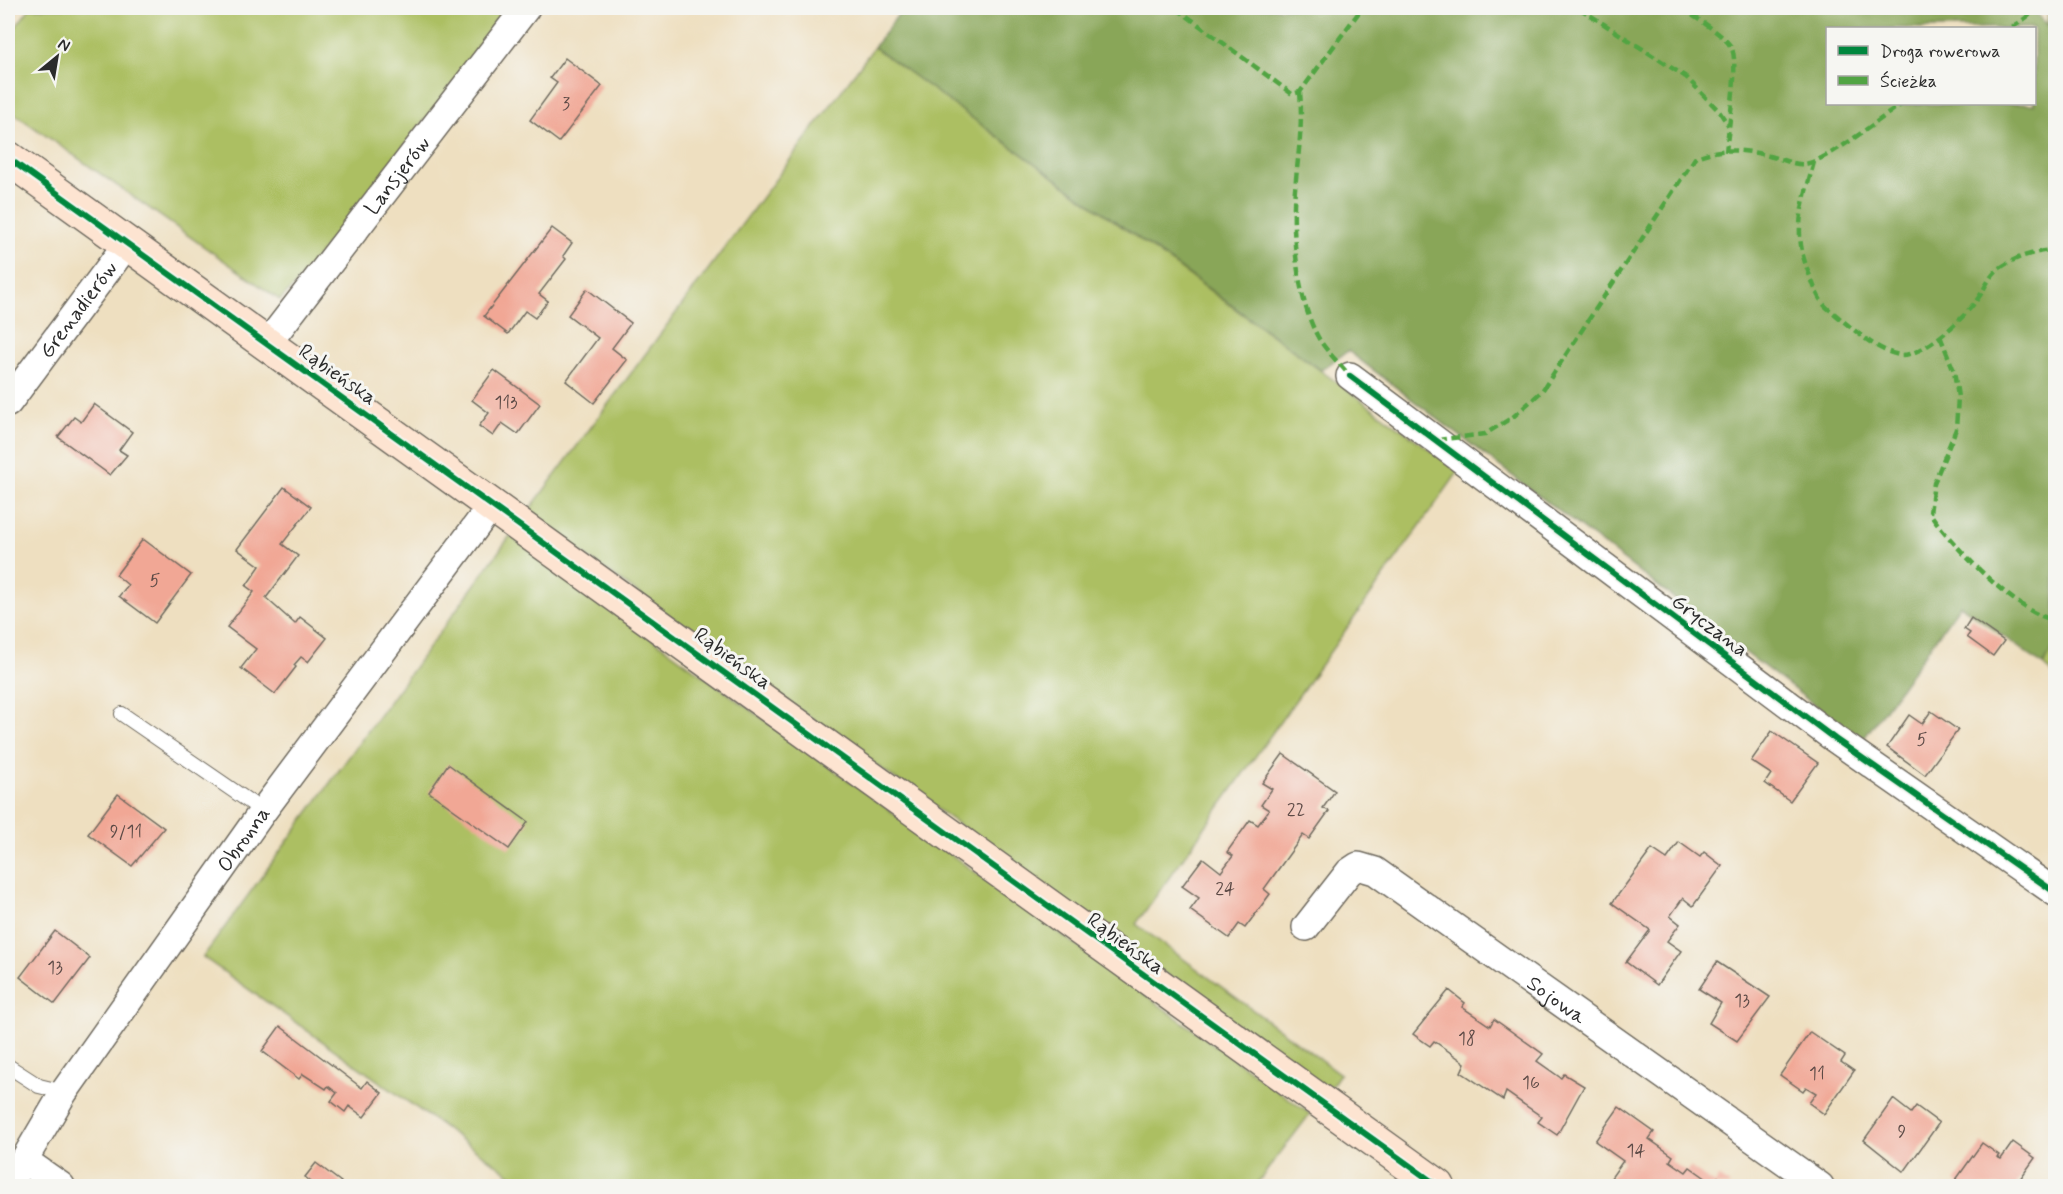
<svg xmlns="http://www.w3.org/2000/svg" width="2063" height="1194" font-family="Mynerve,sans-serif">
	<style>
		.green { fill: #acbf62; stroke: #6c7546; stroke-width: 1.5 }
		.forest { fill: #89a658; stroke: #5a6842; stroke-width: 1.5; fill-rule: evenodd }
		.building { fill: #f1a795 }
		.lines { fill: none; stroke-linecap: round; stroke-linejoin: round }
		.lane-casing { stroke: #6f6a5f; stroke-width: 16 }
		.street-casing { stroke: #6f6a5f; stroke-width: 30 }
		.secondary-casing { stroke: #6f6a5f; stroke-width: 36 }
		.lane { stroke: #fff; stroke-width: 14 }
		.street { stroke: #fff; stroke-width: 27 }
		.secondary { stroke: #fde4d1; stroke-width: 33 }
		.quiet { stroke: #51a443; stroke-width: 4.5; stroke-dasharray: 9 4.5; stroke-linecap: butt }
		.cycleway-casing { stroke: #f6f6f2; stroke-width: 10 }
		.cycleway { stroke: #00873e; stroke-width: 6 }
		.labels { text-anchor: middle; stroke-width: 6; stroke-linejoin: round; paint-order: stroke }
		.number-label { font-size: 18px; fill: #5c4a46 }
		.street-label { font-size: 21px; fill: #2b2b2b; stroke: #f6f6f2 }
	</style>
	<rect width="100%" height="100%" fill="#f6f6f2"/>
	<filter id="ink" filterUnits="userSpaceOnUse"><feTurbulence type="fractalNoise" baseFrequency=".0167" numOctaves="2"/><feDisplacementMap in="SourceGraphic" scale="12" xChannelSelector="R" yChannelSelector="G"/><feConvolveMatrix kernelMatrix="1 2 1 2 8 2 1 2 1" color-interpolation-filters="sRGB"/></filter>
	<filter id="wash" filterUnits="userSpaceOnUse"><feTurbulence type="fractalNoise" baseFrequency=".008" numOctaves="4" result="noise"/><feDisplacementMap in="SourceGraphic" scale="24" xChannelSelector="R" yChannelSelector="G"/><feGaussianBlur stdDeviation="1.35" result="paint"/><feColorMatrix in="noise" values="0 0 0 0 0 0 0 0 0 0 0 0 0 0 0 0 0 1.4 0 .05"/><feComposite in="paint" operator="in"/></filter>
	<g filter="url(#wash)">
		<rect width="100%" height="100%" fill="#eedfc0"/>
		<!-- green -->
		<g class="green">
			<polygon points="30,8 513,8 295,285 280,300 8,109 8,37"/>
			<polygon points="2048,8 2055,8 2055,33 2047,24"/>
			<polygon points="874,47 1459,471 1136,924 1340,1074 1328,1091 527,513"/>
			<polygon points="510,536 1310,1114 1255,1186 527,1186 203,957"/>
			<polygon points="2055,646 2055,676 2043,665"/>
		</g>
		<!-- forest -->
		<path class="forest" d="M903 8H2030L2056 33 2055 646 2043 665 1960 605 1862 741 1348 351 1321 370 874 47ZM1828 28H2034V104H1828Z"/>
		<g id="blocks">
			<!-- building -->
			<g class="building">
				<polygon points="565,58 602,86 559,142 530,120 557,83 550,78"/>
				<polygon points="552,228 572,243 563,256 566,259 539,294 548,301 535,318 525,311 508,334 484,316"/>
				<polygon points="587,289 631,323 612,348 627,360 594,403 566,381 598,338 568,315"/>
				<polygon points="494,370 540,404 518,434 502,423 493,436 479,426 489,413 472,400"/>
				<polygon points="94,404 132,432 119,450 127,455 110,475 58,437 74,417 81,422"/>
				<polygon points="284,487 311,507 282,544 298,556 266,598 295,624 300,617 327,638 308,662 301,657 294,665 296,667 275,694 241,668 256,649 227,627 254,592 246,586 260,566 237,549"/>
				<polygon points="143,539 191,575 155,623 119,596 128,585 116,575"/>
				<polygon points="1971,618 2004,641 1993,656 1967,637 1970,633 1964,629"/>
				<polygon points="1931,711 1958,730 1925,775 1887,747 1909,715 1922,724"/>
				<polygon points="1772,731 1818,763 1790,801 1765,783 1771,774 1751,761"/>
				<polygon points="1283,754 1335,791 1323,808 1329,811 1309,839 1303,835 1264,889 1270,894 1245,928 1239,924 1229,938 1190,910 1199,898 1182,886 1203,858 1221,872 1233,856 1227,852 1250,820 1258,825 1269,810 1261,805 1272,789 1262,783"/>
				<polygon points="448,764 528,822 509,849 429,792"/>
				<polygon points="118,794 164,828 132,866 88,834"/>
				<polygon points="1679,842 1700,857 1704,852 1722,866 1693,906 1683,898 1670,916 1680,924 1667,941 1681,951 1657,985 1626,962 1650,930 1612,903 1652,849 1667,859"/>
				<polygon points="55,931 90,958 55,1004 20,977"/>
				<polygon points="1717,962 1770,997 1737,1041 1709,1023 1721,1003 1699,989"/>
				<polygon points="1449,990 1465,1003 1462,1007 1490,1026 1494,1019 1543,1054 1537,1061 1561,1078 1564,1074 1584,1086 1557,1135 1538,1122 1542,1117 1506,1092 1503,1100 1461,1072 1465,1063 1434,1041 1430,1046 1413,1034"/>
				<polygon points="280,1026 362,1088 367,1081 382,1093 364,1117 349,1106 345,1112 331,1101 337,1093 328,1086 326,1089 303,1074 299,1079 262,1051"/>
				<polygon points="1810,1032 1845,1056 1841,1062 1854,1071 1824,1114 1809,1103 1816,1093 1806,1087 1803,1091 1780,1075"/>
				<polygon points="1893,1099 1911,1113 1916,1106 1939,1123 1904,1172 1864,1140"/>
				<polygon points="1619,1107 1654,1132 1649,1139 1673,1156 1670,1161 1686,1172 1690,1167 1714,1184 1718,1177 1731,1186 1614,1186 1608,1182 1623,1161 1595,1141"/>
				<polygon points="2013,1142 2035,1158 2015,1186 1963,1186 1955,1181 1982,1143 1999,1155 1997,1157 2001,1159"/>
				<polygon points="316,1163 341,1182 337,1186 316,1186 305,1177"/>
			</g>
		</g>
	</g>
	<g filter="url(#ink)">
		<use href="#blocks" fill-opacity="0" stroke="#6f6a5f" stroke-width="1.5"/>
		<g class="lines">
			<defs>
				<g id="lane">
					<polyline points="122,714 263,811"/>
					<polyline points="8,1066 39,1086 64,1092"/>
				</g>
				<g id="street">
					<path id="s1" d="M267 344 526 8"/>
					<polyline points="1350,376 1835,739 2056,893"/>
					<path id="s2" d="M8 403 127 244"/>
					<path id="s3" d="M1306 927 1349 872 1358 866 1375 871 1820 1186"/>
					<polyline points="24,1160 61,1186"/>
					<path id="s4" d="M8 1183 24 1160 64 1092 263 811 492 505"/>
				</g>
				<polyline id="secondary" points="8,158 1438,1186"/>
			</defs>
			<!-- lane casing -->
			<use href="#lane" class="lane-casing"/>
			<!-- street casing -->
			<use href="#street" class="street-casing"/>
			<!-- secondary casing -->
			<use href="#secondary" class="secondary-casing"/>
			<!-- lane -->
			<use href="#lane" class="lane"/>
			<!-- street -->
			<use href="#street" class="street"/>
			<!-- secondary -->
			<use href="#secondary" class="secondary"/>
			<!-- quiet -->
			<g class="quiet">
				<polyline points="1176,8 1292,94 1300,92 1362,8"/>
				<polyline points="1579,8 1686,77 1719,111 1729,126"/>
				<path d="M1681 8C1693 16 1727 36 1732 49 1739 66 1728 130 1726 152"/>
				<polyline points="2012,28 2039,8"/>
				<path d="M1300 92C1303 125 1298 156 1295 189 1291 232 1297 299 1318 337 1326 351 1340 364 1350 376"/>
				<path d="M1814 162C1801 210 1791 233 1812 281 1817 294 1820 303 1831 311 1850 326 1875 351 1900 355 1923 357 1963 319 1976 301 1985 290 1988 276 2000 268 2017 256 2035 252 2056 249"/>
				<path d="M1940 336 1954 371 1958 397 1956 429 1934 483 1930 513C1947 540 2023 621 2056 619"/>
				<path d="M1437 440 1485 434 1513 417 1542 391 1695 158C1719 146 1751 150 1776 158 1785 160 1795 165 1804 164 1827 162 1880 118 1902 104"/>
			</g>
			<defs>
				<g id="cycleway">
					<polyline points="8,158 1438,1186"/>
					<polyline points="1350,376 1835,739 2056,893"/>
				</g>
			</defs>
			<!-- cycleway casing -->
			<use href="#cycleway" class="cycleway-casing"/>
			<!-- cycleway -->
			<use href="#cycleway" class="cycleway"/>
		</g>
	</g>
	<g class="labels">
		<!-- number labels -->
		<g class="number-label">
			<text x="566" y="109">3</text>
			<text x="506" y="408">113</text>
			<text x="155" y="586">5</text>
			<text x="1922" y="745">5</text>
			<text x="1296" y="815">22</text>
			<text x="126" y="837">9/11</text>
			<text x="1225" y="894">24</text>
			<text x="55" y="973">13</text>
			<text x="1742" y="1006">13</text>
			<text x="1467" y="1044">18</text>
			<text x="1817" y="1079">11</text>
			<text x="1531" y="1088">16</text>
			<text x="1902" y="1137">9</text>
			<text x="1636" y="1156">14</text>
		</g>
		<!-- street labels -->
		<g class="street-label">
			<text dy="7" stroke="none"><textPath href="#s1" startOffset="213">Lansjerów</textPath></text>
			<text dy="7" stroke="none"><textPath href="#s2" startOffset="117">Grenadierów</textPath></text>
			<text transform="translate(338 374) rotate(35)" y="7">Rąbieńska</text>
			<text transform="translate(1710 625) rotate(37)" y="7">Gryczana</text>
			<text transform="translate(733 658) rotate(36)" y="7">Rąbieńska</text>
			<text dy="7" stroke="none"><textPath href="#s4" startOffset="417">Obronna</textPath></text>
			<text transform="translate(1126 943) rotate(36)" y="7">Rąbieńska</text>
			<text dy="7" stroke="none"><textPath href="#s3" startOffset="321">Sojowa</textPath></text>
		</g>
	</g>
	<!-- margin -->
	<rect width="2063" height="1194" fill="none" stroke="#f6f6f2" stroke-width="30"/>
	<!-- legend -->
	<rect x="1826" y="27" width="210" height="78" fill="#f6f6f2" stroke="#a5a5a2" stroke-width="1.5"/>
	<rect x="1838" y="46" width="30" height="9" fill="#00873e" stroke="#a5a5a2" stroke-width="1.5"/>
	<text x="1880" y="57" font-size="18" fill="#2b2b2b">Droga rowerowa</text>
	<rect x="1838" y="76" width="30" height="9" fill="#51a443" stroke="#a5a5a2" stroke-width="1.5"/>
	<text x="1880" y="87" font-size="18" fill="#2b2b2b">Ścieżka</text>
	<!-- north arrow -->
	<g transform="translate(57 57) rotate(30)" stroke="#f6f6f2" stroke-width="4.5" paint-order="stroke">
	<path d="M0-4.5L10 22L0 15L-10 22Z" fill="#2b2b2b"/>
	<text y="-9" font-size="16" font-weight="bold" text-anchor="middle" fill="#2b2b2b">N</text>
	</g>
</svg>
